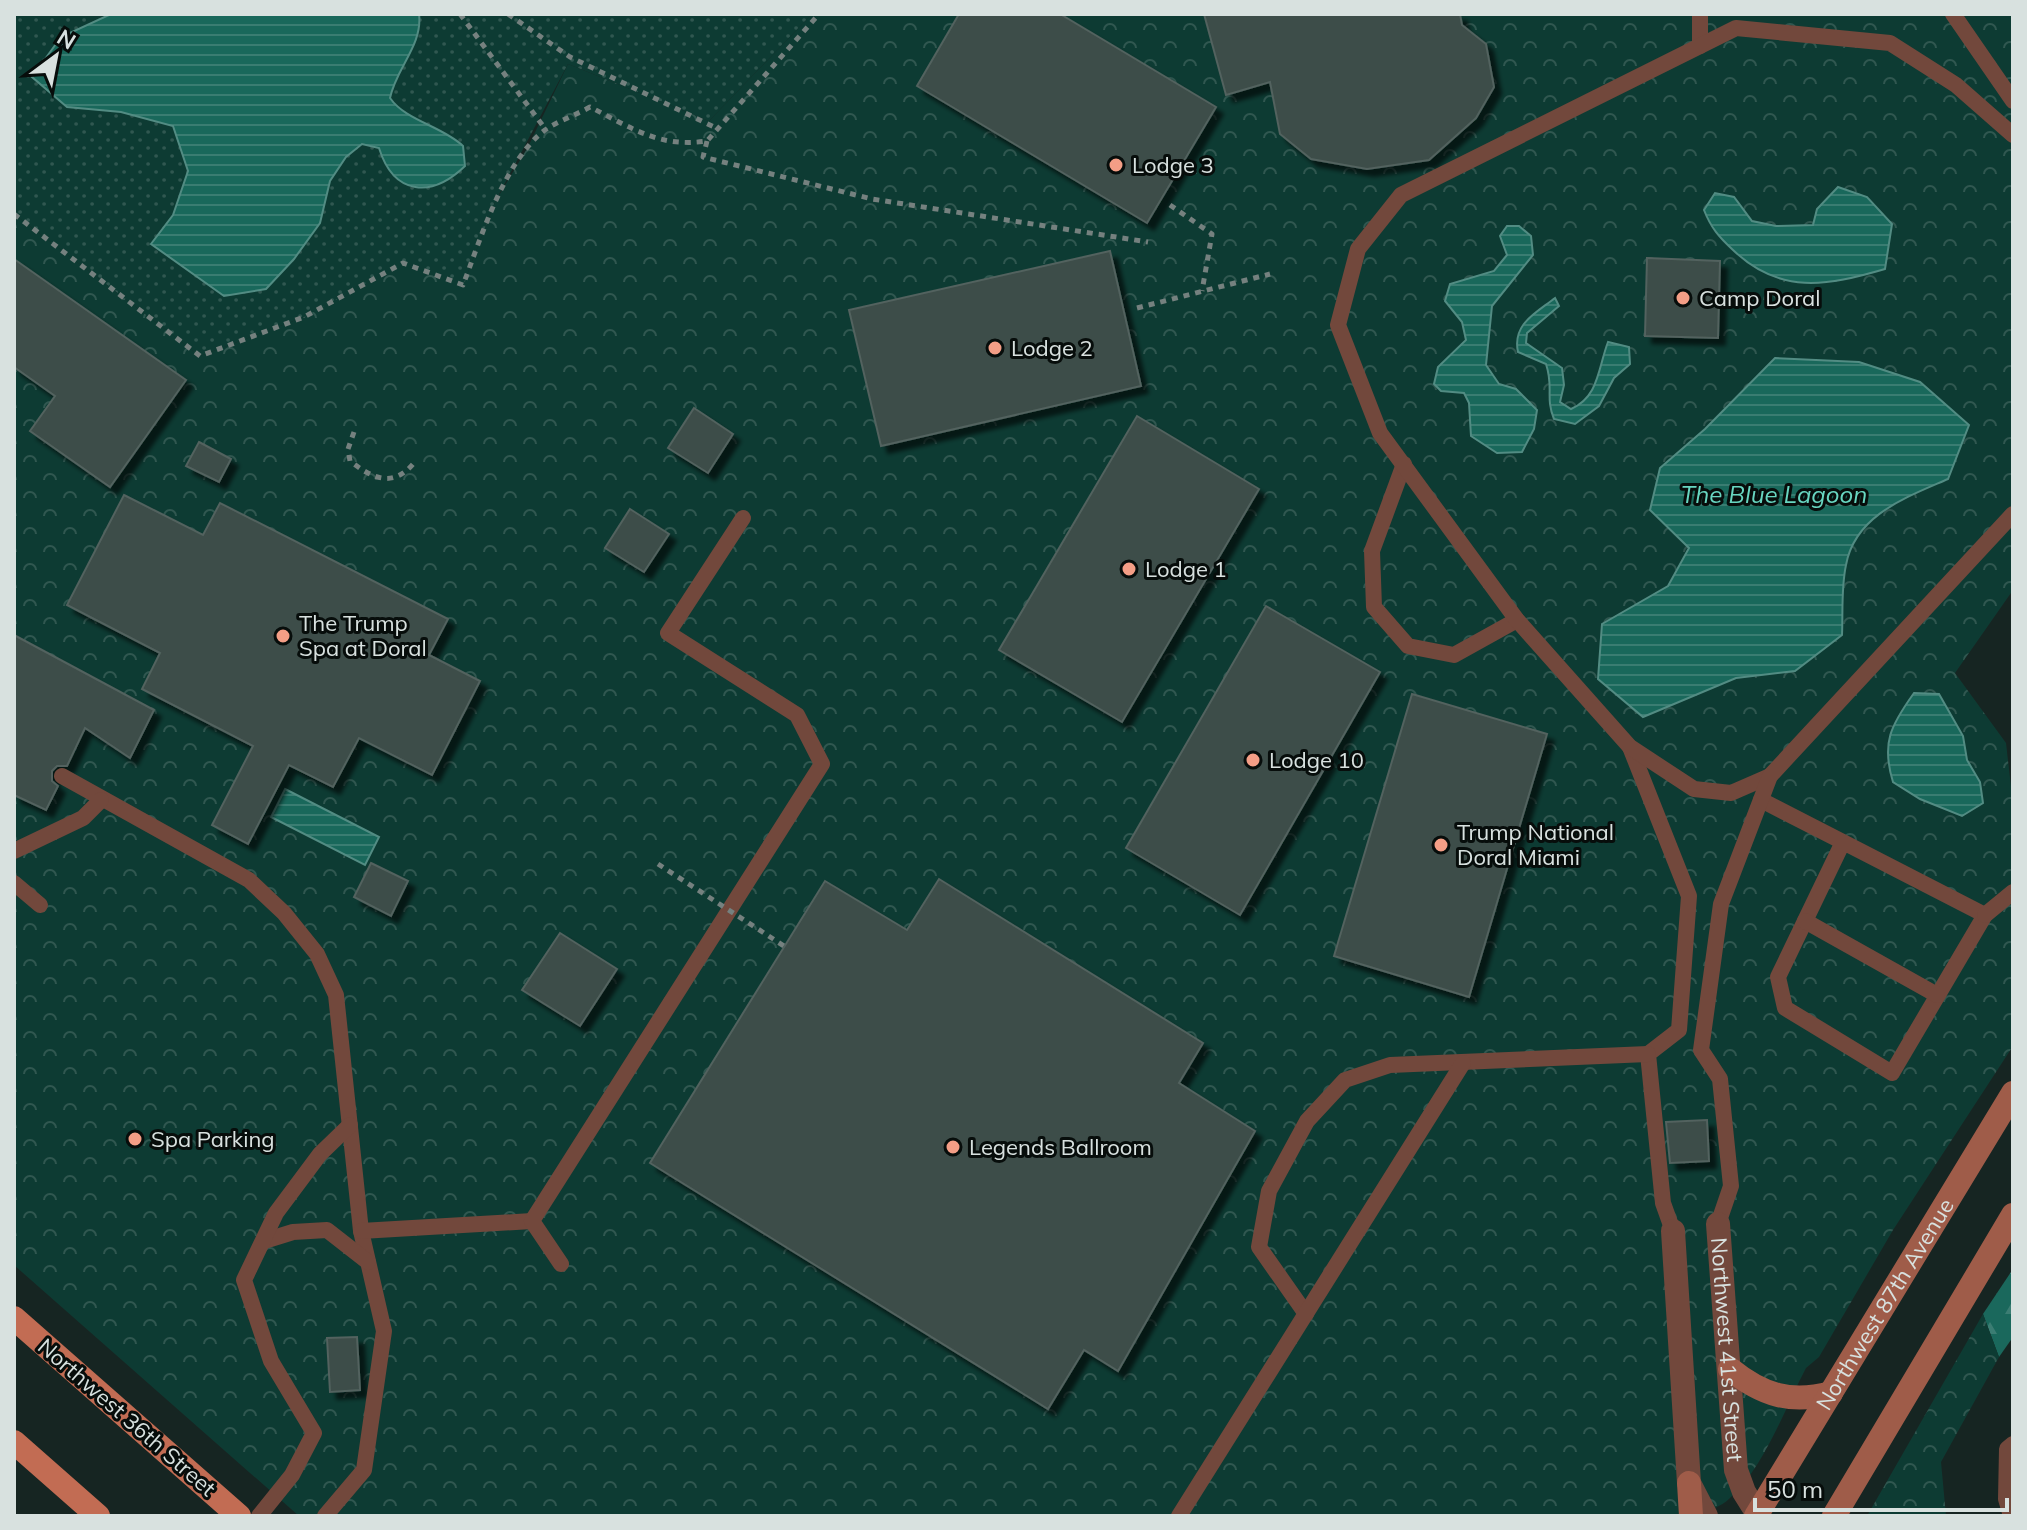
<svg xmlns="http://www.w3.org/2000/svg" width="2027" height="1530" font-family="Mulish,sans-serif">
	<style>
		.grass { fill: url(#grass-dots) }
		.forest { fill: url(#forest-firs) }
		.park { fill: url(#park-crowns) }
		.water { fill: url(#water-rules); stroke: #528c83; stroke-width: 2 }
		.building { fill: #3d4d49; stroke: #52625e; stroke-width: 2; filter: url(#shadow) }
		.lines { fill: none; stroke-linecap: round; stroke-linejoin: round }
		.path { stroke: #75817f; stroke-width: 5; stroke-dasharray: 6 6; stroke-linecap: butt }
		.lane { stroke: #72483c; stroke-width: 16 }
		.street { stroke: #72483c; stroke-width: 24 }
		.secondary { stroke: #9f5c49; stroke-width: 24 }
		.primary { stroke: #c26c53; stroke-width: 24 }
		.path-bridge { stroke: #75817f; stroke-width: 5; stroke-dasharray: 6 6; stroke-linecap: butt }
		.poi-dot { fill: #f49e86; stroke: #070d0b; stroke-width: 3 }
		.labels { text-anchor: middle; stroke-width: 6; stroke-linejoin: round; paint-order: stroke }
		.poi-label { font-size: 22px; fill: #d8e1df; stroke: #070d0b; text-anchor: start }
		.street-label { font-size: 22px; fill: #d8e1df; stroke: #070d0b }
		.water-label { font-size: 24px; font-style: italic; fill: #68d6c1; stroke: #070d0b }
	</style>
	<defs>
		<pattern id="grass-dots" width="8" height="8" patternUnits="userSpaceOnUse" patternTransform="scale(2)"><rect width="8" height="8" fill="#0d3b33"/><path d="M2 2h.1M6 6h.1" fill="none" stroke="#305750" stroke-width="1.8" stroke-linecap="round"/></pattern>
		<pattern id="forest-firs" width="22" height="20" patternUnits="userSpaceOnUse" patternTransform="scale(2)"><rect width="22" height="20" fill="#1a685c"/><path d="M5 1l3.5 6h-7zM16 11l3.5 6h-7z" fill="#3b7d73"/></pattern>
		<pattern id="park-crowns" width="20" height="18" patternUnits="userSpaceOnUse" patternTransform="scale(2)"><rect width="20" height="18" fill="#0d3b33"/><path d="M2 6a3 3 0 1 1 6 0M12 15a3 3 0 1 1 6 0" fill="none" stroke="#305750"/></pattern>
		<pattern id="water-rules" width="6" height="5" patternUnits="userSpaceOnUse" patternTransform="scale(2)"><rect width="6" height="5" fill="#19685b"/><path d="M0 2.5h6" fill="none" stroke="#3a7d72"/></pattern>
		<filter id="shadow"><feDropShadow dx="7" dy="7" stdDeviation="2" flood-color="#0009"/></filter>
	</defs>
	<rect width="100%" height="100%" fill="#162522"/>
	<!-- grass -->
	<polygon class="grass" points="14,14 812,14 709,121 568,64 495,202 463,285 304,317 200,356 14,214"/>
	<!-- forest -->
	<polygon class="forest" points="2013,1269 2013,1337 1999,1357 1983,1314"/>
	<!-- park -->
	<g class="park">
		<path d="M812 14H2013V590L1955 673 2006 743 2013 804V1046L1893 1230 1819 1357 1806 1368C1784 1410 1765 1466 1730 1498 1721 1507 1707 1511 1696 1516H299L14 1265V214L200 356 304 317 403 263 463 285 495 202 528 147 568 64 709 121Z"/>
		<polygon points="1983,1314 1999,1357 1941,1462 1946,1516 1867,1516"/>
	</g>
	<!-- water -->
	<g class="water">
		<path d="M111 14H419C423 45 396 68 390 98 406 121 442 126 463 146L465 166C432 198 394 196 379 148L362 144 346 157 330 181 320 223 294 259 266 289 224 296 151 244 173 215 188 171 173 126 121 112 67 107 32 77 61 37Z"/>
		<path d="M1838 187 1867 197 1892 224 1885 269C1827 286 1780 295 1733 250 1719 237 1711 228 1704 210L1715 193 1734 197 1752 221 1776 226 1813 225 1817 209Z"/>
		<polygon points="1507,226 1519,226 1531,236 1533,255 1492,306 1486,365 1499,384 1516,389 1537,410 1534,429 1522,452 1497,453 1471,436 1469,403 1464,393 1441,391 1434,384 1438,367 1466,340 1462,322 1445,301 1450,284 1494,271 1507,255 1500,236"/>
		<path d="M1555 298 1559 306 1527 333 1526 343 1562 368 1564 385 1560 402 1571 409C1599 397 1598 368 1608 342L1629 347 1630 364 1614 378 1599 406 1575 424 1554 419C1545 397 1554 388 1546 364L1518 352C1512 324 1536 313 1555 298Z"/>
		<path d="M1775 358 1859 362 1920 382 1969 425 1948 479C1907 497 1855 515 1846 565 1841 588 1843 613 1842 635L1795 671 1736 678 1643 717 1598 679 1602 624 1668 586 1689 548 1650 510 1660 468 1705 429Z"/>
		<path d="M1914 693 1939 694 1963 736 1967 760 1980 782 1983 803 1962 816 1920 799 1893 782C1881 743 1891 725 1914 693Z"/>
		<polygon points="285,789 379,837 365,865 271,817"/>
	</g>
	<!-- building -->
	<g class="building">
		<polygon points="959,14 1060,14 1216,107 1147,223 917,86"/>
		<polygon points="1204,14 1460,14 1462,25 1486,44 1494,87 1476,118 1429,160 1367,169 1311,159 1280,134 1270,82 1226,95"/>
		<polygon points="1110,251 1141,386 881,446 849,310"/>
		<polygon points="1647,258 1720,261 1718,338 1645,336"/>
		<polygon points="14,259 186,380 110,487 30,431 55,396 14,367"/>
		<polygon points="694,408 733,434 708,473 668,448"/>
		<polygon points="1137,416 1259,489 1122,722 999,650"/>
		<polygon points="199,442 231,459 219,482 186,466"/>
		<polygon points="124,495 203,535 220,503 448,619 429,655 480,681 432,775 359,738 333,787 289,765 248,844 212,825 253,746 142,689 160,653 67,605"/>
		<polygon points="630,509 669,534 644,572 605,548"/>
		<polygon points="1266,606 1380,672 1240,915 1126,848"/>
		<polygon points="14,635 154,710 130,758 85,728 67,766 57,766 52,771 52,781 58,786 46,810 14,795"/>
		<polygon points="1412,694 1547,734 1469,997 1334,956"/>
		<polygon points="371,863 408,881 391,916 354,897"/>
		<polygon points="939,879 1203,1043 1179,1083 1255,1131 1118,1371 1084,1350 1048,1409 650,1163 825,881 907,930"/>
		<polygon points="560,933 617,969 580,1026 522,990"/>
		<polygon points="1707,1120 1709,1161 1670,1163 1666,1122"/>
		<polygon points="357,1337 360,1390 330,1392 327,1338"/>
	</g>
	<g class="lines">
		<!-- path -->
		<g class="path">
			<polyline points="460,14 546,130"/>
			<polyline points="508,14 570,57 718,129"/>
			<polyline points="707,141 703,157 872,199 1148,242"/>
			<polyline points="1170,205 1212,234 1202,291"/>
			<path d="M14 214 200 356 304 317 403 263 463 285C481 238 504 161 545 130 558 121 576 115 590 107 632 128 659 148 707 141L819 14"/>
			<polyline points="1137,308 1270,274"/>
			<path d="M354 432 348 449 350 461C373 479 393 488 414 463"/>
		</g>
		<!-- lane -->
		<g class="lane">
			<polyline points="1953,14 2013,101"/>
			<polyline points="1700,46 1700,14"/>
			<polyline points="1404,464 1372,551 1374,607 1408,646 1454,655 1517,620"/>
			<polyline points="1630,747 1689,896 1679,1030 1648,1054 1663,1203 1673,1231"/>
			<polyline points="62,776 249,880 284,913 317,954 336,995 361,1231 384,1331 364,1470 325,1516"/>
			<polyline points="1770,776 1731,793 1694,789 1630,747 1517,620 1380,433 1338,325 1358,249 1401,195 1736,28 1890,43 1956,85 2013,135"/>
			<polyline points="1761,800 1843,842 1778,977 1785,1008 1892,1073 1985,915 1843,842"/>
			<polyline points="14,851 83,818 101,800"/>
			<polyline points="14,883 40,905"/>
			<polyline points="1985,915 2013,892"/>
			<polyline points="1805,921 1937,995"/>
			<polyline points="1718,1224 1731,1186 1720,1079 1701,1050 1721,904 1770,776 2013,514"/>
			<polyline points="361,1231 532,1221"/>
			<polyline points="264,1241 293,1232 327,1230 368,1262"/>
			<polyline points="561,1264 532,1221 822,764 797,715 668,633 743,518"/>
			<polyline points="1306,1314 1259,1247 1269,1191 1307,1121 1345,1080 1390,1065 1648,1054"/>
			<polyline points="259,1516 292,1475 314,1433 271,1361 244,1280 276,1213 320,1154 350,1125"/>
			<polyline points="1179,1516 1463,1063"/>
			<polyline points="2011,1516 2006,1499 2007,1449 2013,1444"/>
		</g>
		<!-- street -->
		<g class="street">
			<path id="s1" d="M1718 1224 1736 1470 1744 1492 1759 1516"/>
			<polyline points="1673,1231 1689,1483 1706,1516"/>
		</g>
		<!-- secondary -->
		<g class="secondary">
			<path d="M1730 1369C1762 1395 1791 1404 1831 1393"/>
			<polyline points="1689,1483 1691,1516"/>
			<path id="s2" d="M1756 1516 2013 1093"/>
			<polyline points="1834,1516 2013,1215"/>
		</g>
		<!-- primary -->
		<g class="primary">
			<polyline points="14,1318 239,1516"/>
			<polyline points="14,1442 98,1516"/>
		</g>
		<!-- path-bridge -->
		<polyline class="path-bridge" points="658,864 784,946"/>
	</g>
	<!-- markers -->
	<g class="poi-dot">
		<circle cx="1116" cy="165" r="8"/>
		<circle cx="1683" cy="298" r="8"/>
		<circle cx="995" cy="348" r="8"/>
		<circle cx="1129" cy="569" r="8"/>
		<circle cx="283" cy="636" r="8"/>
		<circle cx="1253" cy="760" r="8"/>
		<circle cx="1441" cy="845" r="8"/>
		<circle cx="135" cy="1139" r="8"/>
		<circle cx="953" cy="1147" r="8"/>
	</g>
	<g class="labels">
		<!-- poi labels -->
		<g class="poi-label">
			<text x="1132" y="173">Lodge 3</text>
			<text x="1699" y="306">Camp Doral</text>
			<text x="1011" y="356">Lodge 2</text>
			<text x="1145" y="577">Lodge 1</text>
			<text x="299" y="631">The Trump<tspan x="299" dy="25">Spa at Doral</tspan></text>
			<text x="1269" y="768">Lodge 10</text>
			<text x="1457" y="840">Trump National<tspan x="1457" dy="25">Doral Miami</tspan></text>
			<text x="151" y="1147">Spa Parking</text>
			<text x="969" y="1155">Legends Ballroom</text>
		</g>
		<!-- street labels -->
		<g class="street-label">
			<text dy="8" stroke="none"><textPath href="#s2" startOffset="248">Northwest 87th Avenue</textPath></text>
			<text dy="8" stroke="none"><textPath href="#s1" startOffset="126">Northwest 41st Street</textPath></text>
			<text transform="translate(127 1417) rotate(41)" y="8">Northwest 36th Street</text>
		</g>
		<!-- water labels -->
		<g class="water-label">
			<text x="1774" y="503">The Blue Lagoon</text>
		</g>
	</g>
	<!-- border -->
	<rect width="2027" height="1530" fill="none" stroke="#d8e1df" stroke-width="32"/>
	<!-- north arrow -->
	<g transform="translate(56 56) rotate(32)" stroke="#070d0b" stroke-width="6" paint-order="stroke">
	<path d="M0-6L14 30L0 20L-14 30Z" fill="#d8e1df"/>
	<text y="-12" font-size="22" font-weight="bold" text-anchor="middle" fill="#d8e1df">N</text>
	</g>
	<!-- scale -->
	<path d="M1755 1498v12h252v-12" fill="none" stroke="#d8e1df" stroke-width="4"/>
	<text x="1767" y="1498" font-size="24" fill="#d8e1df" stroke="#070d0b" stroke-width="6" paint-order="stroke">50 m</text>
</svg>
